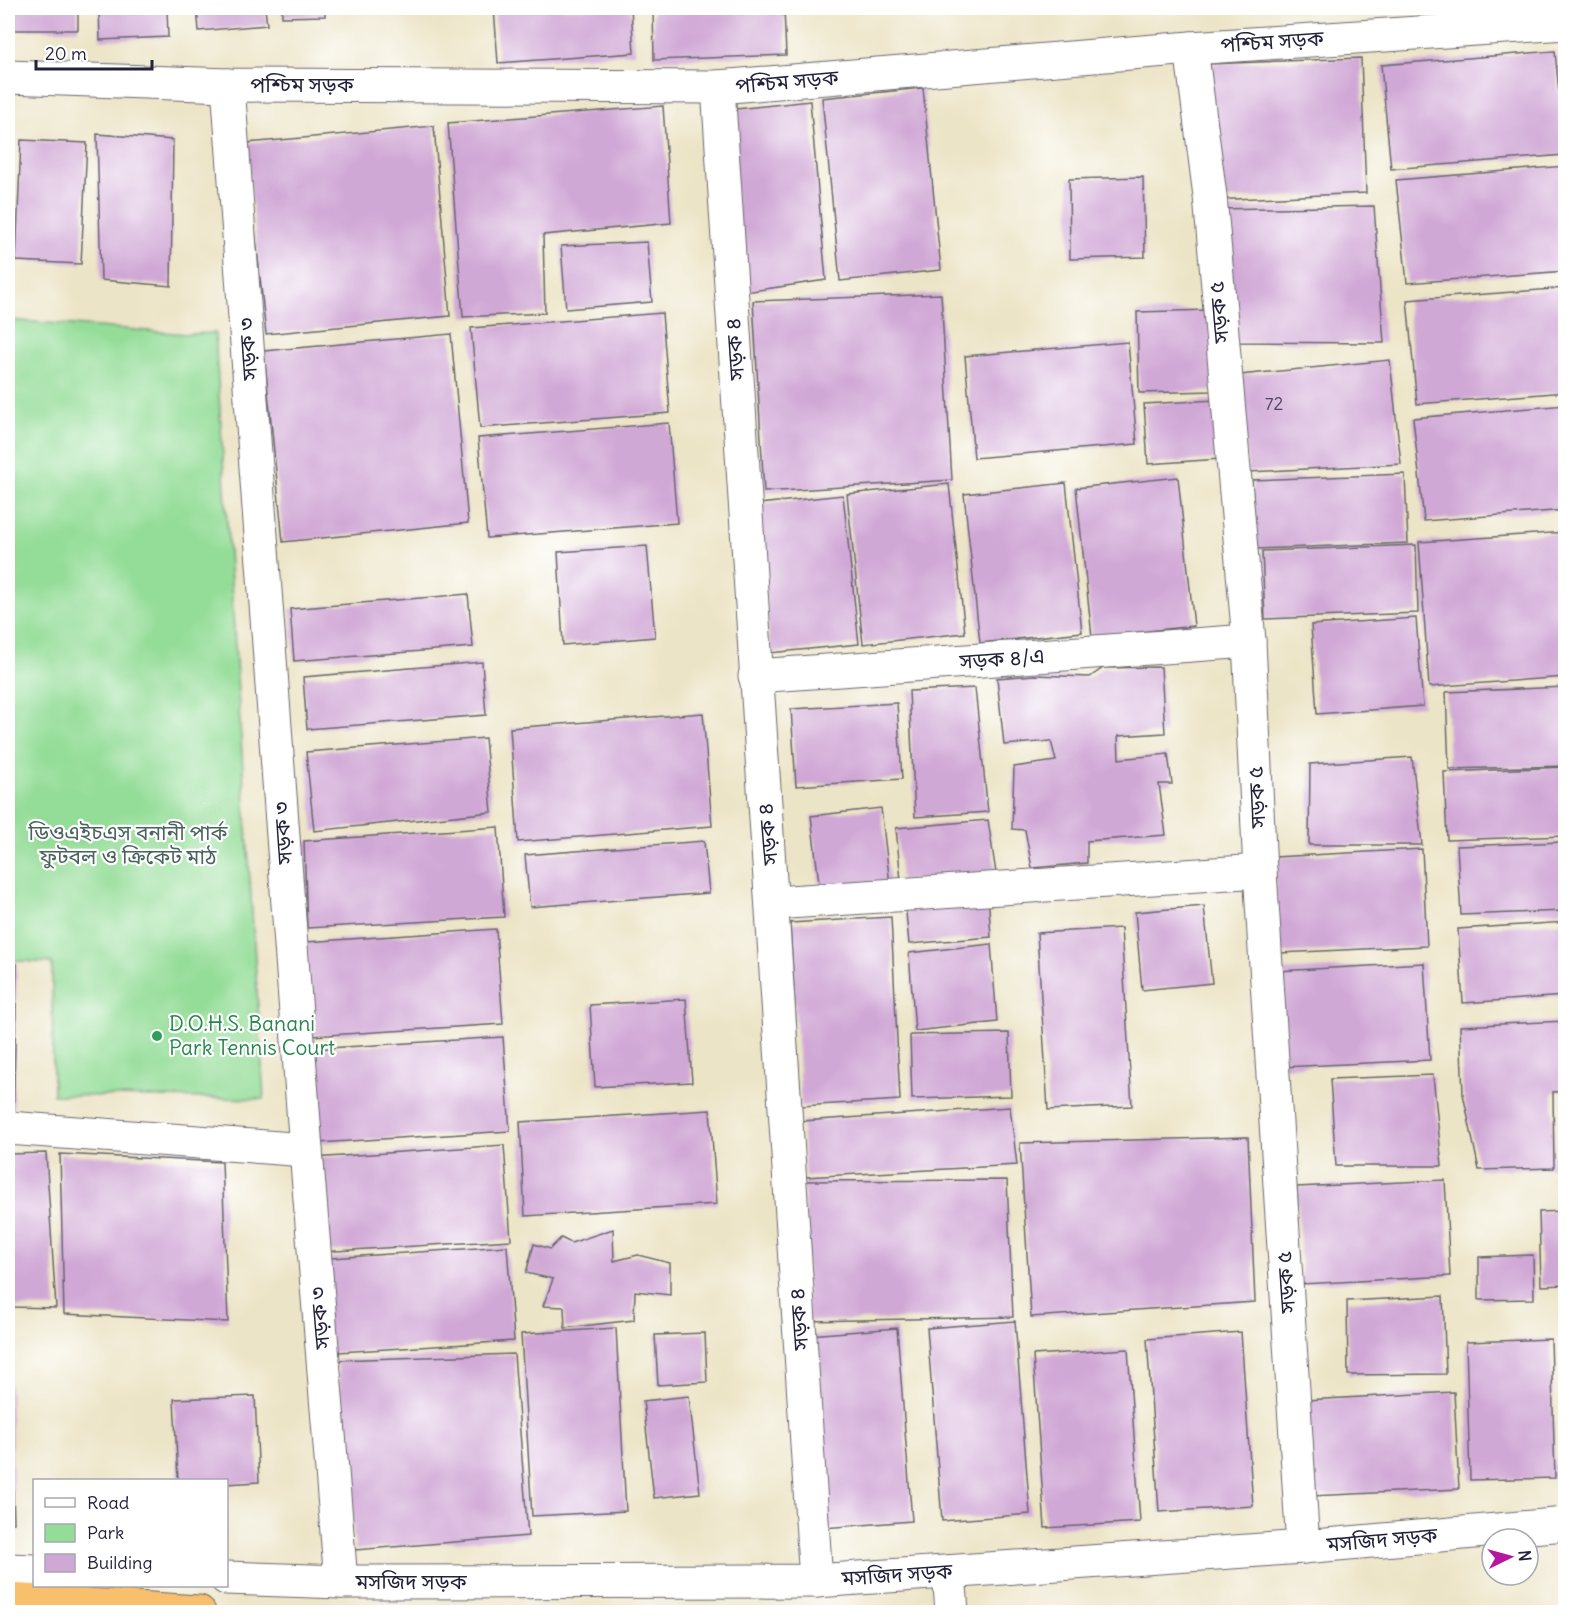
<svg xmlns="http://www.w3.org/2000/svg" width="1573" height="1620" font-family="Delius,'Noto Sans Bengali',sans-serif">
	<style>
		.green { fill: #94dd98; stroke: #5b806a; stroke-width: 1.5 }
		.building { fill: #d0a8d6 }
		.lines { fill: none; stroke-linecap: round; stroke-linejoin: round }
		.minor-casing { stroke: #69666c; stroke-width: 35 }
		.motorway-casing { stroke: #69666c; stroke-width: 35 }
		.minor { stroke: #fff; stroke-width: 33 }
		.motorway { stroke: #f8bf6c; stroke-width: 33 }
		.leisure-dot { fill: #2e9e5b; stroke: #fff; stroke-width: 2 }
		.labels { text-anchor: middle; stroke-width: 4.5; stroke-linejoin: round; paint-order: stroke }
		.number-label { font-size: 18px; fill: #4e4462 }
		.street-label { font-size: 21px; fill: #22223b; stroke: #fff }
		.park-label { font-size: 21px; fill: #4a635c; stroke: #fff }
		.leisure-label { font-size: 21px; fill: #27864d; stroke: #fff; text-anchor: start }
	</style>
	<rect width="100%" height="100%" fill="#fff"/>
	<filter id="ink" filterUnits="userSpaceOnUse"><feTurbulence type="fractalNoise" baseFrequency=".0167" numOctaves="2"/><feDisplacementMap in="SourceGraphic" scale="12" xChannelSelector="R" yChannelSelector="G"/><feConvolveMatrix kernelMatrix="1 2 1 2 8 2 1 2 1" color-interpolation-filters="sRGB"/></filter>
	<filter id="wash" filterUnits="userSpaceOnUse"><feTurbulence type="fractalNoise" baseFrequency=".008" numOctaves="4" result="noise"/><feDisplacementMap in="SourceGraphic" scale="24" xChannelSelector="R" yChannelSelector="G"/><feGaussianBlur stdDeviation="1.35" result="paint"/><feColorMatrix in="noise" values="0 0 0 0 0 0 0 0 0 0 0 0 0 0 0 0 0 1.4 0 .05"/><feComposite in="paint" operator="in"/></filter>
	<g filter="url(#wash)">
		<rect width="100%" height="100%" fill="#ece4c6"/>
		<!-- green -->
		<polygon class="green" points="8,320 187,334 215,333 264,1099 53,1095 52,963 8,960"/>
		<g id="blocks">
			<!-- building -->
			<g class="building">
				<rect x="8" y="8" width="70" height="22"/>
				<polygon points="99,8 167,8 168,37 100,40"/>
				<polygon points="197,8 265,8 267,25 199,31"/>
				<polygon points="282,8 325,8 325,16 282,17"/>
				<polygon points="494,8 631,8 634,53 498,63"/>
				<polygon points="653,8 784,8 786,55 654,60"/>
				<polygon points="1555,51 1565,155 1391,169 1381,65"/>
				<polygon points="1361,58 1366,193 1212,200 1207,64"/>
				<polygon points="923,88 941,270 840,281 822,98"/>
				<polygon points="810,101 826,280 745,292 727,110"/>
				<polygon points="663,106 671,223 543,235 545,313 463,317 448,123"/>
				<polygon points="434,126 450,316 266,334 246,143"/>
				<polygon points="97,134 173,140 171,286 101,280"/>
				<polygon points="21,140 87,143 81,264 16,261"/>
				<polygon points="1566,166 1566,271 1407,283 1396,180"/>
				<polygon points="1143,177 1145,257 1070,259 1069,179"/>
				<polygon points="1374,206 1384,343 1231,342 1219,209"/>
				<polygon points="647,242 652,302 566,309 561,246"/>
				<polygon points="1566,288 1566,392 1417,404 1407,300"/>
				<polygon points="941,294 952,480 764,492 753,301"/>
				<polygon points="1211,310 1213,391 1139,393 1137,312"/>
				<polygon points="662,313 670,413 480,428 471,328"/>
				<polygon points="451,334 468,523 283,542 264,351"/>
				<polygon points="1128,342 1137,444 974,458 965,356"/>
				<polygon points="1390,360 1401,464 1248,472 1240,375"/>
				<polygon points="1216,400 1220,459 1148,464 1144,404"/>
				<polygon points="1566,405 1566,510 1424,521 1413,418"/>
				<polygon points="669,423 677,523 487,538 478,438"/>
				<polygon points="1405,474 1408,543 1255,549 1252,480"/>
				<polygon points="1178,477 1194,626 1092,637 1076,488"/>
				<polygon points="1066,483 1082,632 980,643 964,494"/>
				<polygon points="949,484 965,633 863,644 847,494"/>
				<polygon points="843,495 859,644 770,653 759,504"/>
				<polygon points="1566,532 1566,677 1429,687 1419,542"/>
				<polygon points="1416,545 1418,613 1265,619 1262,551"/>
				<polygon points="647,546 655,637 563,645 558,552"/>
				<polygon points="468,594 473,647 294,661 290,609"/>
				<polygon points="1416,618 1423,706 1317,714 1311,625"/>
				<polygon points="482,662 486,715 307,729 303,677"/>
				<polygon points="1161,667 1165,733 1118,736 1119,759 1168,754 1172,784 1159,784 1166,835 1087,841 1087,863 1032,868 1025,830 1012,829 1014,767 1056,761 1051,741 1004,745 997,678 1035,675 1090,677 1103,668"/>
				<polygon points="1566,687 1566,766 1449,769 1446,692"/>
				<polygon points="975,688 988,812 915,817 909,691"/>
				<polygon points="897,703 902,779 796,786 791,709"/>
				<polygon points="703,713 712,826 518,842 510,728"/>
				<polygon points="485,738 492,812 314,831 306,752"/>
				<polygon points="1412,757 1422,845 1309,845 1310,764"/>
				<polygon points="1566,767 1566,836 1447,840 1444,772"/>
				<polygon points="881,808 890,884 820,892 811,816"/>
				<polygon points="988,820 996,873 901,881 896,828"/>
				<polygon points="498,827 504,917 307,928 304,841"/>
				<polygon points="704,841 709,893 530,907 525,855"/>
				<polygon points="1566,842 1566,911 1461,915 1457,846"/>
				<polygon points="1422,849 1427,946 1280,953 1274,857"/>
				<polygon points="988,895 991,937 909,944 905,902"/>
				<polygon points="1204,906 1212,983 1142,990 1135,912"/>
				<polygon points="891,917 900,1100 801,1106 790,923"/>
				<polygon points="1566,922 1566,996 1463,1003 1458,929"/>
				<polygon points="1121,928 1132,1106 1048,1110 1037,933"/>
				<polygon points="496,929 503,1024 312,1036 306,942"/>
				<polygon points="991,944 997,1022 915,1031 909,953"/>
				<polygon points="1424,963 1430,1060 1282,1067 1277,971"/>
				<polygon points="8,964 17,964 13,1126 8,1126"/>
				<polygon points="686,999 692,1082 595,1087 590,1005"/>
				<polygon points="1566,1021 1566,1091 1553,1092 1554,1168 1479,1170 1463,1094 1460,1026"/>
				<polygon points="1009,1033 1011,1096 912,1099 910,1035"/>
				<polygon points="503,1037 510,1131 318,1143 313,1049"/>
				<polygon points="1433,1075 1442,1166 1336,1166 1330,1079"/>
				<polygon points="1010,1107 1017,1165 805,1177 802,1121"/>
				<polygon points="710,1110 717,1204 525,1216 520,1122"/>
				<polygon points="1248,1137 1255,1302 1031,1317 1020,1143"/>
				<polygon points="504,1145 511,1240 320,1252 313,1158"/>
				<polygon points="46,1153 56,1308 8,1307 8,1154"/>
				<polygon points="60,1154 222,1162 228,1322 64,1314"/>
				<polygon points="1007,1180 1013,1317 808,1321 804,1181"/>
				<polygon points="1445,1180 1450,1276 1302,1284 1297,1187"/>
				<polygon points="1566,1211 1566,1285 1541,1286 1539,1212"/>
				<polygon points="613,1229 614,1261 638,1255 670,1263 670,1295 635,1291 634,1320 565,1328 564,1307 543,1306 553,1279 526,1273 534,1244 550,1249 561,1238 571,1243"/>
				<polygon points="507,1246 514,1341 323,1353 317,1259"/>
				<polygon points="1533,1255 1534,1299 1479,1300 1479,1257"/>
				<polygon points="1443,1296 1446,1374 1348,1375 1347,1301"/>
				<polygon points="1015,1321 1030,1514 942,1521 927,1328"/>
				<polygon points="616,1328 626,1511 532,1516 521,1334"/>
				<polygon points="897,1328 912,1521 823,1528 809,1335"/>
				<polygon points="1241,1332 1253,1506 1159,1512 1147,1339"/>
				<polygon points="705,1333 707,1382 658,1385 655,1335"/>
				<polygon points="1551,1339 1555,1478 1470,1480 1466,1342"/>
				<polygon points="1562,1340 1566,1340 1566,1381 1564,1381"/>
				<polygon points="9,1348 14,1523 8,1523 8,1349"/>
				<polygon points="1128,1349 1140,1522 1045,1528 1033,1355"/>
				<polygon points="514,1354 528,1536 355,1550 337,1360"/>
				<polygon points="1454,1392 1459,1489 1311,1496 1306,1400"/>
				<polygon points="255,1396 259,1482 226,1484 226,1480 178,1480 174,1399"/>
				<polygon points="689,1396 700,1493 654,1498 643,1401"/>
			</g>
		</g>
	</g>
	<g filter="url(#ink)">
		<use href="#blocks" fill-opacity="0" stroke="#69666c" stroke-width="1.5"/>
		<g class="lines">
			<defs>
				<g id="minor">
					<polyline points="1191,48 1210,196 1249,641 1260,871 1303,1547"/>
					<polyline points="8,77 228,85 718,87 1191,48 1566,23"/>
					<polyline points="228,85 306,1150 341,1582"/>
					<polyline points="718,87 816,1581"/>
					<polyline points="755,676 1249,641"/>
					<polyline points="773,903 1260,871"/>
					<polyline points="8,1128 306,1150"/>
					<polyline points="8,1570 34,1571"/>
					<polyline points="949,1572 952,1612"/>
					<polyline points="226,1578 341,1582 816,1581 1303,1547 1566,1524"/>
				</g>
				<polyline id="motorway" points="8,1600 199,1612"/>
			</defs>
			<!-- minor casing -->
			<use href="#minor" class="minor-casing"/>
			<!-- motorway casing -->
			<use href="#motorway" class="motorway-casing"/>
			<!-- minor -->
			<use href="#minor" class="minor"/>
			<!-- motorway -->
			<use href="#motorway" class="motorway"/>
		</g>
	</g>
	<!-- markers -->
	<circle class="leisure-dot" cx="157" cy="1036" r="6"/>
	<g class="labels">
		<!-- number labels -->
		<g class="number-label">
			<text x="1274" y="410">72</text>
		</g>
		<!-- street labels -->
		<g class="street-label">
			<text transform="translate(1272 42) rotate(-4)" y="7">পশ্চিম সড়ক</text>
			<text transform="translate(787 82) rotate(-5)" y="7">পশ্চিম সড়ক</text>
			<text x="302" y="92">পশ্চিম সড়ক</text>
			<text transform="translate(1219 312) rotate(-95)" y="7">সড়ক ৫</text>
			<text transform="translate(248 349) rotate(-94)" y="7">সড়ক ৩</text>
			<text transform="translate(735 349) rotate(-94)" y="7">সড়ক ৪</text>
			<text transform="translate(1002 659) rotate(-4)" y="7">সড়ক ৪/এ</text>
			<text transform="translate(1257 797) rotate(-93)" y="7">সড়ক ৫</text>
			<text transform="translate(283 833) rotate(-94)" y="7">সড়ক ৩</text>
			<text transform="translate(768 834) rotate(-95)" y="7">সড়ক ৪</text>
			<text transform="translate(1286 1282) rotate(-94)" y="7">সড়ক ৫</text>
			<text transform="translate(320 1318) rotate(-95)" y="7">সড়ক ৩</text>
			<text transform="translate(799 1319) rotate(-94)" y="7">সড়ক ৪</text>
			<text transform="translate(1382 1540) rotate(-5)" y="7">মসজিদ সড়ক</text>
			<text transform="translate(897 1575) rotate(-4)" y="7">মসজিদ সড়ক</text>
			<text x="411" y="1589">মসজিদ সড়ক</text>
		</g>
		<!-- park labels -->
		<g class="park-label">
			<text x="128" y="840">ডিওএইচএস বনানী পার্ক<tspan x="128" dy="24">ফুটবল ও ক্রিকেট মাঠ</tspan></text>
		</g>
		<!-- leisure labels -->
		<g class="leisure-label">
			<text x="169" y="1031">D.O.H.S. Banani<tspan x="169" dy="24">Park Tennis Court</tspan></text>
		</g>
	</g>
	<!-- margin -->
	<rect width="1573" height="1620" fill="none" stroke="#fff" stroke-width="30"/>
	<!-- legend -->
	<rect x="33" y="1479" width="195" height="108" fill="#ffffff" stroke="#a7a7b1" stroke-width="1.5"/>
	<rect x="45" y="1498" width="30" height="9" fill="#ffffff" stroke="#a7a7b1" stroke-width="1.5"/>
	<text x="87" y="1509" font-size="18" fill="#22223b">Road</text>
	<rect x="45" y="1524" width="30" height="18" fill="#94dd98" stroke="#a7a7b1" stroke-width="1.5"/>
	<text x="87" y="1539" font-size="18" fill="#22223b">Park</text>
	<rect x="45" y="1554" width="30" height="18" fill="#d0a8d6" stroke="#a7a7b1" stroke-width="1.5"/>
	<text x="87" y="1569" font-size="18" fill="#22223b">Building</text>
	<!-- north arrow -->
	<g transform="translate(1510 1557) rotate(85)"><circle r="28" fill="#ffffff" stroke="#a7a7b1" stroke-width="1.5"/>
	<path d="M0-4.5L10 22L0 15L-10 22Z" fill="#b5179e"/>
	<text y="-9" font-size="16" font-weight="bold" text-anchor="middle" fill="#22223b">N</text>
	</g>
	<!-- scale -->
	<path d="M36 60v9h116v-9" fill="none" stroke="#22223b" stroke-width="3"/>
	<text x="45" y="60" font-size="18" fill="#22223b" stroke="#ffffff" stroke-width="4.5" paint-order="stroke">20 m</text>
</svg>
